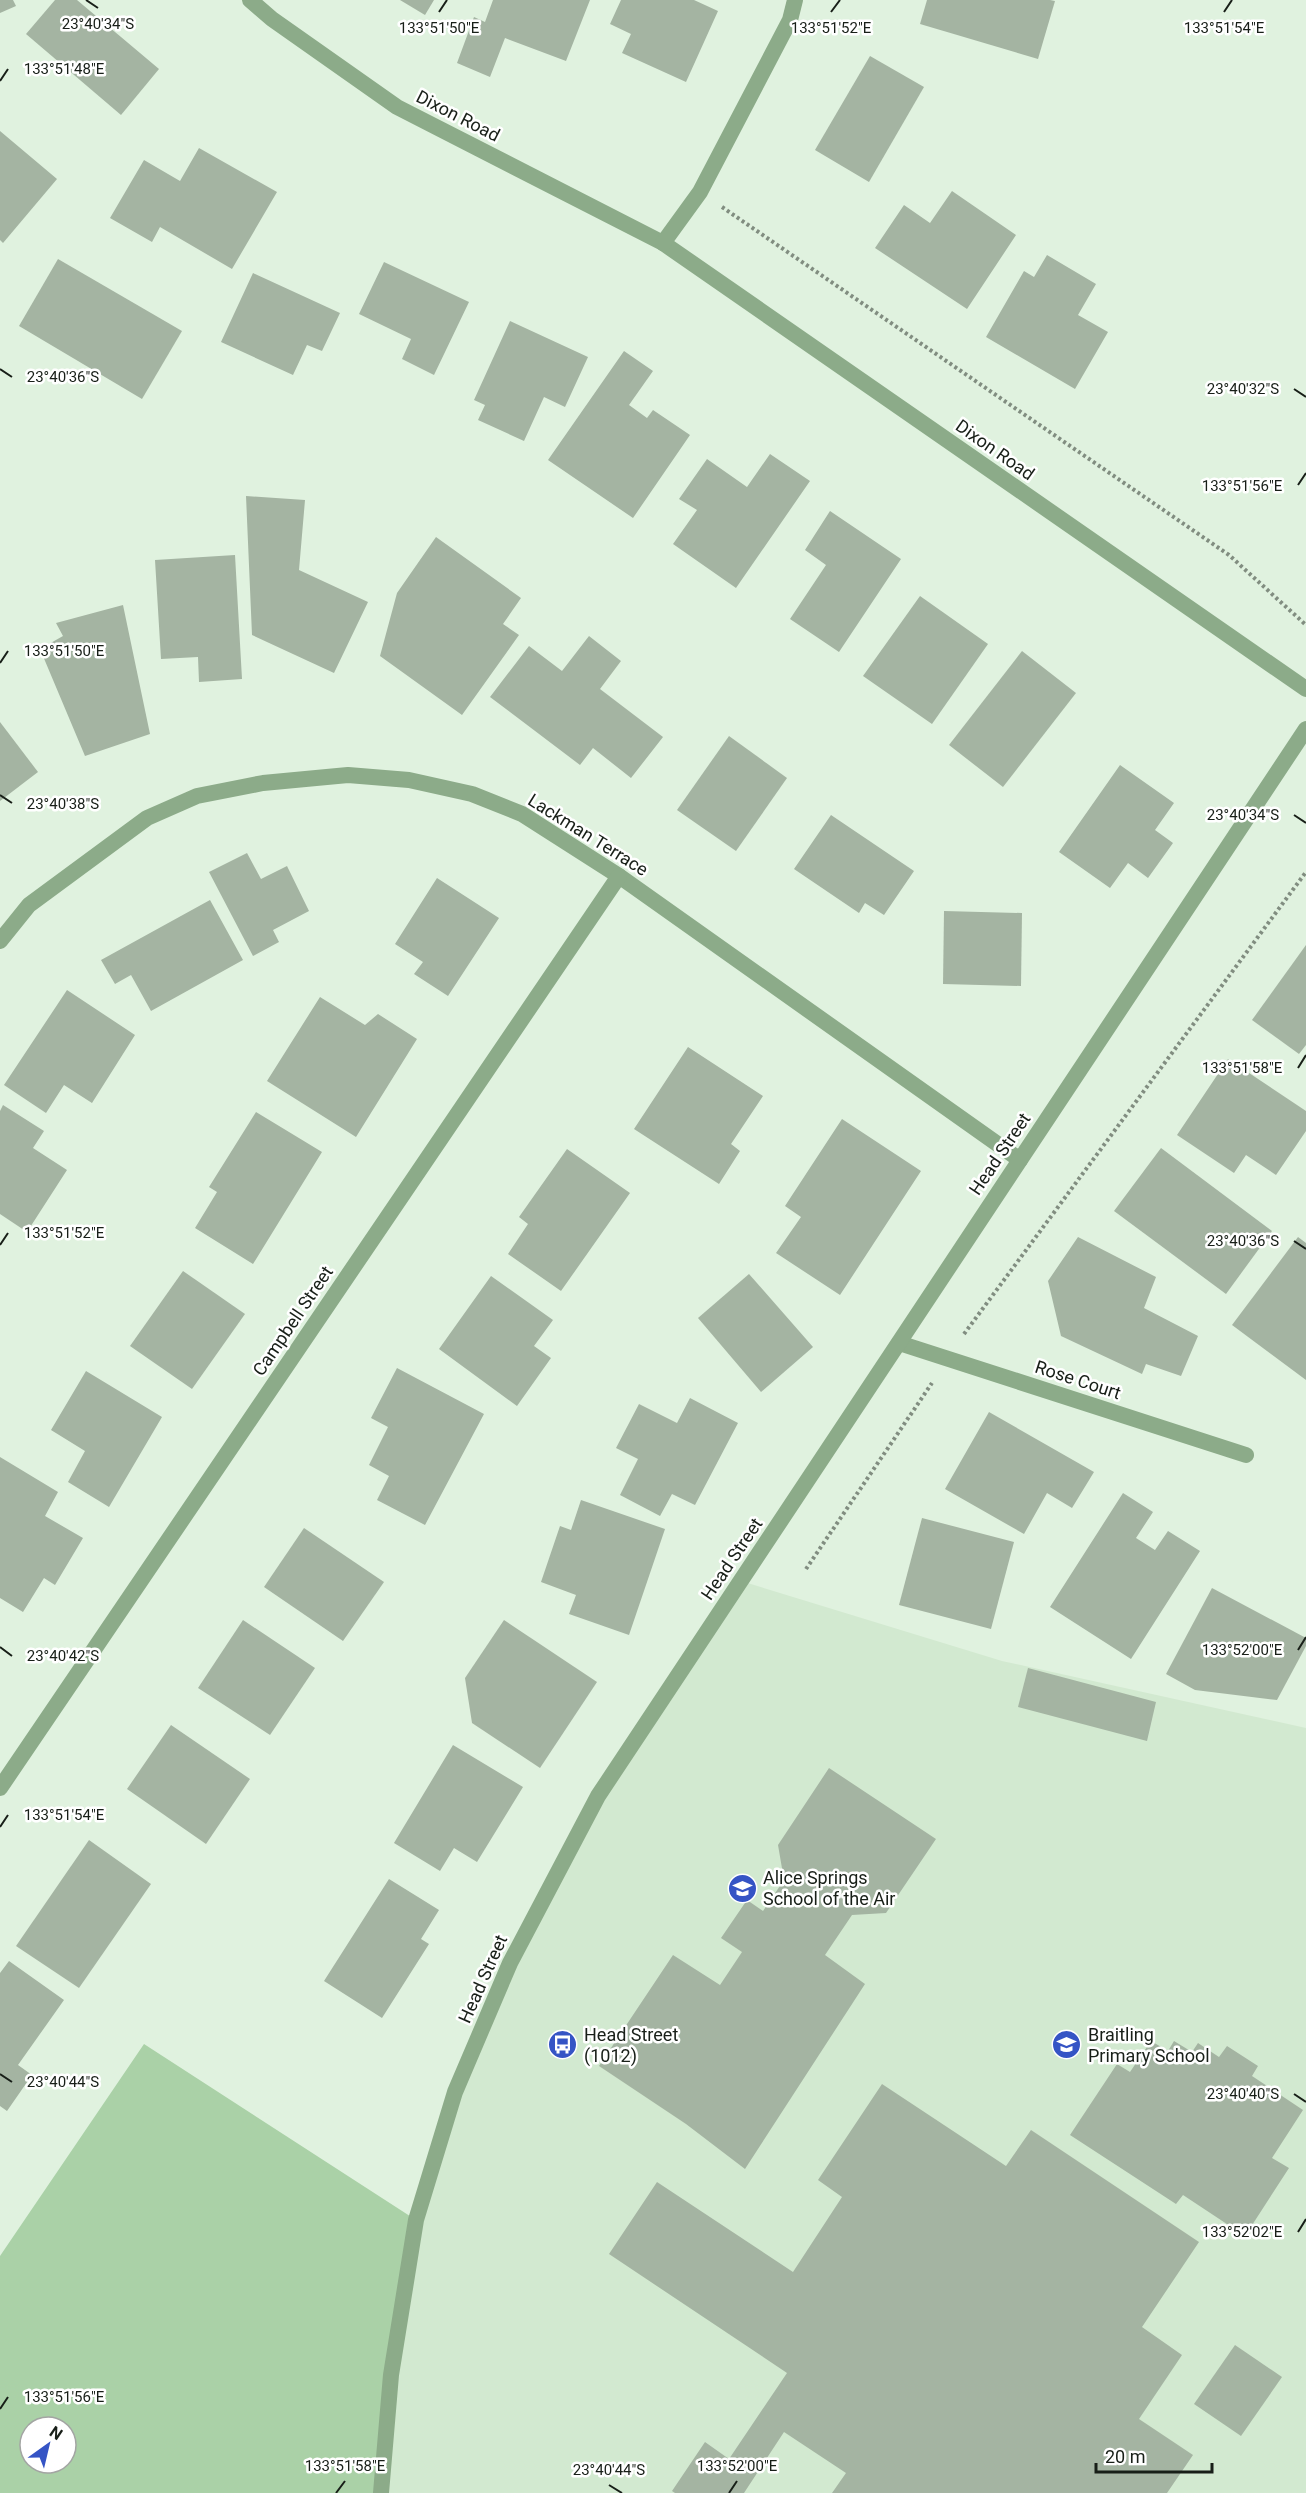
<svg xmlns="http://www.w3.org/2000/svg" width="1306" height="2493" font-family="Roboto,sans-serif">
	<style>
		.built { fill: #d2e9d0 }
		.green { fill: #aad1a7; fill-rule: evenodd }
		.building { fill: #a4b4a2 }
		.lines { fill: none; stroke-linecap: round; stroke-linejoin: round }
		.path { stroke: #818d80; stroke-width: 4; stroke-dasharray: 3 3; stroke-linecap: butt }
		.minor { stroke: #8cab89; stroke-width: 16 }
		.ticks { fill: none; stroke: #181f18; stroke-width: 2 }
		.labels { text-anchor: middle; stroke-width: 5; stroke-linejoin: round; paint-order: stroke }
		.street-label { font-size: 18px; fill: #181f18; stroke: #fff }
		.poi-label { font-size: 18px; fill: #181f18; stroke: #fff; text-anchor: start }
		.ticks-label { font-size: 15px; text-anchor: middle; fill: #181f18; stroke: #fff; stroke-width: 5; stroke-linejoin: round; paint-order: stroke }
	</style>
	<rect width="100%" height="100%" fill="#e0f2df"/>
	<!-- built -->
	<polygon class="built" points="741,1581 1002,1661 1306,1728 1306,2493 381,2493 416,2220 455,2092 598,1796"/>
	<!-- green -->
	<path class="green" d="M144 2044 416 2220 381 2493H0V2256ZM30 2427H66V2463H30Z"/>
	<!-- building -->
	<g class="building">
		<polygon points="0,0 13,0 16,6 0,13"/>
		<polygon points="55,0 77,0 159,69 121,115 26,34"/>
		<polygon points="400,0 434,0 425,15"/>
		<polygon points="493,0 590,0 566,61 505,38 490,77 457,63 474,17 485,22"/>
		<polygon points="621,0 694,0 718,11 686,82 622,53 631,34 610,24"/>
		<polygon points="927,0 1050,0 1055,1 1038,59 920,24"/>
		<polygon points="870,56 924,87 869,182 815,150"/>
		<polygon points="0,131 57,179 3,243 0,240"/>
		<polygon points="199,148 277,192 232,269 160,227 152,242 110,218 144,160 180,181"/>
		<polygon points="952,191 1016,235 967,309 875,248 904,205 930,223"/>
		<polygon points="1047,255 1096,284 1078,315 1108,332 1075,389 986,337 1024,271 1034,277"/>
		<polygon points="58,259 182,331 142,399 19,326"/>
		<polygon points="384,262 469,302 434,375 402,359 411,339 359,314"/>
		<polygon points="253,273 340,313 322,351 307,345 293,375 221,342"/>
		<polygon points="510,321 588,357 565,407 544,397 524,441 478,420 485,405 474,400"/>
		<polygon points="624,351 653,371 629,405 647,418 653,410 690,435 633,518 548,460"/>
		<polygon points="770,454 810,481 736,588 673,544 697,510 679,499 707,459 747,487"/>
		<polygon points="246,496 305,500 299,570 368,602 334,673 252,635"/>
		<polygon points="830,511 901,559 839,652 790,619 826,565 805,550"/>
		<polygon points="436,537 521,598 503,624 519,635 462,715 380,656 397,593"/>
		<polygon points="235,555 242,679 199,682 198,657 161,659 155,560"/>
		<polygon points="920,596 988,644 932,724 863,676"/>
		<polygon points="123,605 150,734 85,756 40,649 63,636 56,623"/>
		<polygon points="589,636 621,661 600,689 663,737 631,778 593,748 580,765 490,697 529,646 562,671"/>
		<polygon points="1022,651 1076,693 1003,787 949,745"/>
		<polygon points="0,722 38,772 0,801"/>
		<polygon points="729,736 787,778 736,851 677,810"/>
		<polygon points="1120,765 1174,803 1155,830 1173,843 1148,878 1128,863 1110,888 1059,852"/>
		<polygon points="831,815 914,871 884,915 865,903 859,913 794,869"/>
		<polygon points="247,853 261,879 287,866 309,911 273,930 279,942 253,956 209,872"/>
		<polygon points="437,878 499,918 448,996 414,974 423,962 395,944"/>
		<polygon points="210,900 243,960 151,1011 131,975 115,984 101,960"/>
		<polygon points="944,911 1022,913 1021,986 943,984"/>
		<polygon points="1306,945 1306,1045 1299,1054 1252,1020"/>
		<polygon points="67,990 135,1035 92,1103 64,1085 46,1113 4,1085"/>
		<polygon points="320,997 365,1025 378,1014 417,1039 356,1137 267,1081"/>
		<polygon points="688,1047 763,1096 731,1144 740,1151 719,1184 634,1129"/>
		<polygon points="1228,1059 1306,1111 1306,1131 1276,1175 1246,1155 1234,1173 1177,1135"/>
		<polygon points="3,1105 44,1131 33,1148 67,1170 27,1232 0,1214 0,1111"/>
		<polygon points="256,1112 322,1152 253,1264 195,1228 217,1192 209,1187"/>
		<polygon points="842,1119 921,1171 840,1295 776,1253 801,1217 785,1206"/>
		<polygon points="1161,1148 1272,1231 1226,1294 1114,1211"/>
		<polygon points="567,1149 630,1193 561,1291 508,1254 528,1224 519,1217"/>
		<polygon points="1078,1237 1156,1277 1144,1308 1198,1336 1181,1376 1146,1364 1142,1374 1061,1336 1048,1281"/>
		<polygon points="1298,1237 1306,1243 1306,1380 1232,1325"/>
		<polygon points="183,1271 245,1314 192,1389 130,1346"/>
		<polygon points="749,1274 813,1347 761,1392 698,1318"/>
		<polygon points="491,1276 553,1320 534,1346 551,1358 517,1406 439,1349"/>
		<polygon points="397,1368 484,1414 425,1525 377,1500 389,1476 369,1465 388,1427 371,1418"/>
		<polygon points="86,1371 162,1417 109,1507 68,1482 85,1451 51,1430"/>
		<polygon points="690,1398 738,1423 695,1505 672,1494 660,1516 620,1495 638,1459 616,1448 639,1404 677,1423"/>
		<polygon points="989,1412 1094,1472 1072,1508 1047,1493 1024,1534 945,1489"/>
		<polygon points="0,1457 58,1492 45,1516 83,1538 55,1585 44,1578 23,1612 0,1598"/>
		<polygon points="1123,1493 1153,1512 1136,1538 1155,1550 1168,1531 1200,1551 1131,1659 1050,1607"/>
		<polygon points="581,1500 665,1529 629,1635 569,1614 576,1595 541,1582 560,1526 571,1530"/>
		<polygon points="922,1518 1014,1542 991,1629 899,1605"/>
		<polygon points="304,1528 384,1582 343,1641 264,1587"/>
		<polygon points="1212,1588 1306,1638 1306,1646 1277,1700 1195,1690 1166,1674"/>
		<polygon points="243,1620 315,1668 270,1735 198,1688"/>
		<polygon points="504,1620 597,1682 540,1768 472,1723 465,1678"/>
		<polygon points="1028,1668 1156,1702 1147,1741 1018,1707"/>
		<polygon points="171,1725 250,1779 206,1844 127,1789"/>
		<polygon points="453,1745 523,1787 477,1862 454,1848 440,1871 394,1843"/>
		<polygon points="829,1768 936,1839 886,1913 852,1915 825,1955 865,1984 745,2169 686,2124 599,2066 673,1955 720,1985 742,1952 721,1938 747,1900 763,1911 784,1880 778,1845"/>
		<polygon points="89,1840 151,1884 79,1988 16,1946"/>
		<polygon points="389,1879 439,1910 421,1939 429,1944 382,2018 324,1981"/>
		<polygon points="9,1961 64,2000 18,2065 32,2075 7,2111 0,2106 0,1973"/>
		<polygon points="1151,2041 1168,2051 1174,2041 1192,2052 1198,2043 1219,2057 1227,2046 1258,2066 1252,2076 1303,2110 1272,2158 1289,2168 1245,2236 1183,2195 1176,2204 1070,2135 1117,2064 1130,2072"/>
		<polygon points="882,2084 1006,2166 1031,2130 1199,2242 1142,2327 1182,2355 1139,2419 1193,2455 1167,2493 832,2493 846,2473 784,2432 744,2493 675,2493 672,2491 705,2442 729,2459 787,2373 609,2254 657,2182 793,2272 842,2197 818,2180"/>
		<polygon points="1235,2345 1282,2377 1241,2436 1194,2404"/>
	</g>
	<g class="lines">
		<!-- path -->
		<g class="path">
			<polyline points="722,207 1229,555 1306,625"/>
			<polyline points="964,1334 1306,872"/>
			<polyline points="806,1569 932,1383"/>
		</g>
		<!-- minor -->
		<g class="minor">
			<polyline points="250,0 272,19 397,107 663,243 1306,689"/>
			<polyline points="663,243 700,192 790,20 795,0"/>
			<polyline points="0,941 29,905 147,818 197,796 263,783 348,775 409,780 472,794 522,814 619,876 1020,1160"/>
			<polyline points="899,1343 1246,1455"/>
			<polyline points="0,1788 619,876"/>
			<polyline points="381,2493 391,2375 416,2220 455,2092 510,1963 598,1796 1306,729"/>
		</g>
	</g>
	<!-- ticks -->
	<path class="ticks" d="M86 0 98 8M439 12 447 0M831 12 840 0M1224 12 1232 0M0 81 8 69M0 369 12 377M1294 389 1306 397M1298 485 1306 473M0 663 8 651M0 795 12 803M1294 815 1306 823M1298 1068 1306 1055M1294 1241 1306 1249M0 1245 8 1233M0 1647 12 1656M1298 1650 1306 1637M0 1827 8 1815M0 2074 12 2082M1294 2094 1306 2102M1298 2232 1306 2219M0 2409 8 2397M609 2485 622 2493M336 2493 345 2481M729 2493 737 2481"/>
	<!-- icons -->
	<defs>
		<symbol id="school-disc" viewBox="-11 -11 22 22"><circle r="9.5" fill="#3554c5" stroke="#fff"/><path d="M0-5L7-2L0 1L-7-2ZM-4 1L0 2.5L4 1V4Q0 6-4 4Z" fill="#fff"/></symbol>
		<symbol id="bus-disc" viewBox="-11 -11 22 22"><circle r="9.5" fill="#3554c5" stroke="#fff"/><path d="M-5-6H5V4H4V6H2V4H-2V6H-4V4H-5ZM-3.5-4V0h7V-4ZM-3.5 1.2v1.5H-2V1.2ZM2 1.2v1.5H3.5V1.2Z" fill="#fff"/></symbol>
	</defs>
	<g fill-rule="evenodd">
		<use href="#school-disc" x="726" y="1872" width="33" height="33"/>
		<use href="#bus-disc" x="546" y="2028" width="33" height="33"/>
		<use href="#school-disc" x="1050" y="2028" width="33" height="33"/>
	</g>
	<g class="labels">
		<!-- street labels -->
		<g class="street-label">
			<text transform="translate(458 116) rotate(27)" y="6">Dixon Road</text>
			<text transform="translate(995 450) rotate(35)" y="6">Dixon Road</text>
			<text transform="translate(588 835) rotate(32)" y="6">Lackman Terrace</text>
			<text transform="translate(1000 1154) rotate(-56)" y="6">Head Street</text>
			<text transform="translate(293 1321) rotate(-56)" y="6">Campbell Street</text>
			<text transform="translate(1078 1380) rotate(18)" y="6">Rose Court</text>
			<text transform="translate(732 1559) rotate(-56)" y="6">Head Street</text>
			<text transform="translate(483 1979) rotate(-66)" y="6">Head Street</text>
		</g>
		<!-- poi labels -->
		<g class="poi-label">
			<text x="763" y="1884">Alice Springs<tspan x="763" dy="21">School of the Air</tspan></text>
			<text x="584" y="2041">Head Street<tspan x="584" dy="21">(1012)</tspan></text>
			<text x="1088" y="2041">Braitling<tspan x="1088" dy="21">Primary School</tspan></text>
		</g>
	</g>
	<g class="ticks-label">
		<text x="98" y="29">23°40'34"S</text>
		<text x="439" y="33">133°51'50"E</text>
		<text x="831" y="33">133°51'52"E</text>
		<text x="1224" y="33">133°51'54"E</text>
		<text x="64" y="74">133°51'48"E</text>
		<text x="63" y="382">23°40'36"S</text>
		<text x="1243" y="394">23°40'32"S</text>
		<text x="1242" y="491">133°51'56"E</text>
		<text x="64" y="656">133°51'50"E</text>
		<text x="63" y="809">23°40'38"S</text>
		<text x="1243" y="820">23°40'34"S</text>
		<text x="1242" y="1073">133°51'58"E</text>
		<text x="64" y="1238">133°51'52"E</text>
		<text x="1243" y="1246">23°40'36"S</text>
		<text x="1242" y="1655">133°52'00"E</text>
		<text x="63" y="1661">23°40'42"S</text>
		<text x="64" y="1820">133°51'54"E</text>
		<text x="63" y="2087">23°40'44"S</text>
		<text x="1243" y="2099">23°40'40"S</text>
		<text x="1242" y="2237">133°52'02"E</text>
		<text x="64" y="2402">133°51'56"E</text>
		<text x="345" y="2471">133°51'58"E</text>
		<text x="737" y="2471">133°52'00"E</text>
		<text x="609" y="2475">23°40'44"S</text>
	</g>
	<!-- north arrow -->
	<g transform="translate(48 2445) rotate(34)"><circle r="28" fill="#ffffff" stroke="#a3a5a3" stroke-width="1.5"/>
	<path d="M0-4.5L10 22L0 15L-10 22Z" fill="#3554c5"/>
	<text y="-9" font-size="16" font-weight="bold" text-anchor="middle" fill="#181f18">N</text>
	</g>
	<!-- scale -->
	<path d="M1096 2463v9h116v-9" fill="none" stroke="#181f18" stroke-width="3"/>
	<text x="1105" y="2463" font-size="18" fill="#181f18" stroke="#ffffff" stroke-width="4.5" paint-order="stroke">20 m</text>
</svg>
